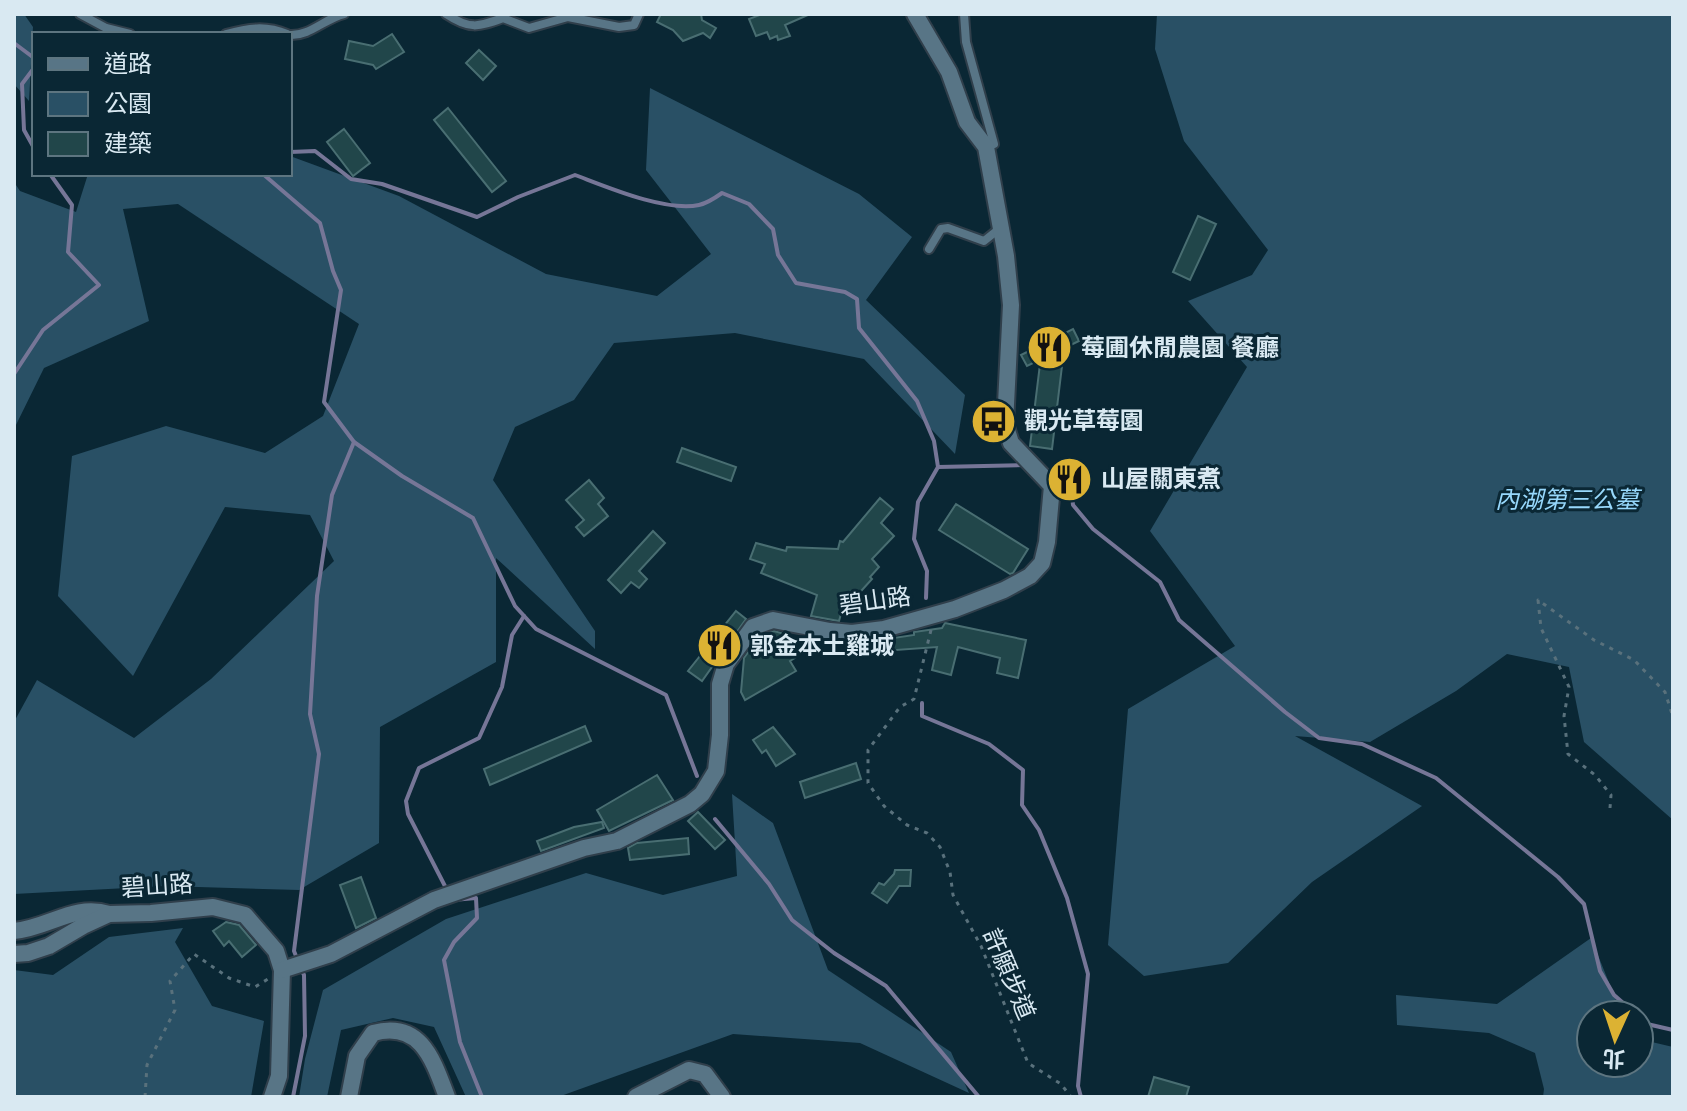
<svg xmlns="http://www.w3.org/2000/svg" width="1687" height="1111" font-family="'Times New Roman','Noto Sans TC',serif">
	<style>
		.green { fill: #295065 }
		.lines { fill: none; stroke-linecap: round; stroke-linejoin: round }
		.stream { stroke: #767697; stroke-width: 4 }
		.building { fill: #21464a; stroke: #496e72; stroke-width: 2 }
		.service-casing { stroke: #303f4b; stroke-width: 12 }
		.minor-casing { stroke: #303f4b; stroke-width: 20 }
		.path { stroke: #59717c; stroke-width: 3; stroke-dasharray: 4 6; stroke-linecap: butt }
		.service { stroke: #587586; stroke-width: 8 }
		.minor { stroke: #587586; stroke-width: 16 }
		.labels { text-anchor: middle; stroke-width: 6; stroke-linejoin: round; paint-order: stroke }
		.poi-label { font-size: 24px; font-weight: bold; fill: #d9e9f2; stroke: #0a2734; text-anchor: start }
		.park-label { font-size: 24px; font-style: italic; fill: #97d8fc; stroke: #0a2734 }
		.street-label { font-size: 24px; fill: #d9e9f2; stroke: #0a2734 }
	</style>
	<rect width="100%" height="100%" fill="#0a2734"/>
	<!-- green -->
	<g class="green">
		<polygon points="14,14 24,14 33,27 29,101 14,84"/>
		<polygon points="1157,14 1673,14 1673,820 1584,742 1569,667 1507,654 1456,691 1370,742 1295,736 1422,806 1312,882 1228,963 1144,976 1108,945 1128,709 1235,646 1150,531 1247,367 1188,301 1252,275 1268,250 1184,141 1155,49"/>
		<polygon points="650,88 859,194 912,237 866,300 965,395 955,454 864,359 735,333 614,343 574,400 515,427 493,480 595,631 595,649 496,558 496,662 380,727 379,843 299,890 165,886 14,894 14,722 37,680 134,738 211,679 334,561 310,515 225,507 133,676 58,596 72,456 166,426 265,453 323,416 359,324 178,204 123,209 149,321 44,368 14,429 14,182 20,191 76,212 88,174 290,174 290,156 399,196 546,274 657,296 711,254 646,170"/>
		<polygon points="732,794 773,823 828,970 951,1052 969,1093 860,1043 733,1034 558,1097 466,1097 434,1027 393,1018 341,1030 327,1097 299,1097 305,1059 323,990 446,919 586,873 663,895 737,876"/>
		<polygon points="183,928 175,942 212,1006 264,1021 251,1097 14,1097 14,970 53,975 109,937"/>
		<polygon points="1591,938 1622,1015 1591,1015 1591,1063 1639,1063 1639,1039 1673,1047 1673,1097 1543,1097 1544,1089 1535,1053 1489,1033 1397,1025 1396,995 1497,1004"/>
	</g>
	<g class="lines">
		<!-- stream -->
		<g class="stream">
			<polyline points="14,43 34,58"/>
			<polyline points="34,68 22,84 24,130 34,148"/>
			<path d="M290 152 315 151 351 179 382 184 477 217 518 197 575 175C607 187 665 212 699 205 708 203 715 198 722 193L749 204 773 229 778 255 796 283 845 292 857 299 859 328 917 401 934 441 938 467 918 502 914 539 927 571 926 598"/>
			<polyline points="263,174 320,223 333,271 341,290 324,402 354,442 402,476 473,518 515,606 536,629 666,695 697,776"/>
			<polyline points="14,374 43,330 99,285 68,252 72,205 50,174"/>
			<polyline points="938,467 1025,465"/>
			<polyline points="1045,469 1070,479 1073,505 1093,529 1160,582 1179,620 1285,712 1319,738 1362,744 1436,778 1558,877 1584,904 1600,971 1614,995 1637,1015"/>
			<polyline points="922,703 922,716 989,744 1023,770 1022,805 1039,830 1067,898 1088,974 1078,1086 1081,1097"/>
			<polyline points="715,819 769,884 792,920 834,953 886,986 979,1097"/>
			<polyline points="448,892 408,814 406,801 419,768 479,738 502,687 512,635 524,616"/>
			<polyline points="453,900 476,898 477,918 454,942 444,960 460,1042 482,1097"/>
			<polyline points="298,961 294,951 319,754 310,714 317,596 332,495 354,442"/>
			<polyline points="1639,1017 1647,1024 1673,1030"/>
			<polyline points="293,1097 305,1036 304,975 301,969"/>
		</g>
	</g>
	<!-- building -->
	<g class="building">
		<polygon points="661,14 701,14 702,20 716,28 710,38 703,33 683,41 673,30 657,22"/>
		<polygon points="762,14 810,14 785,25 790,36 778,40 777,36 770,39 767,32 756,36 749,19"/>
		<polygon points="392,34 404,52 376,69 373,65 345,59 349,41 373,46"/>
		<polygon points="479,50 496,66 483,80 466,63"/>
		<polygon points="448,108 506,181 492,192 434,120"/>
		<polygon points="344,129 370,163 353,176 327,142"/>
		<polygon points="1198,216 1216,224 1190,280 1173,272"/>
		<polygon points="1073,329 1079,341 1027,366 1021,355"/>
		<polygon points="1040,364 1062,366 1052,449 1030,446"/>
		<polygon points="682,448 736,467 731,481 677,462"/>
		<polygon points="589,480 604,498 598,504 608,516 584,536 576,527 584,520 566,500"/>
		<polygon points="880,498 893,509 881,523 894,536 872,559 879,567 870,577 872,579 852,601 846,596 839,621 811,616 817,595 761,573 765,564 750,559 756,543 786,551 787,547 838,549 840,541 843,542"/>
		<polygon points="956,504 1028,549 1013,573 1010,574 939,530"/>
		<polygon points="653,531 665,543 639,571 647,579 639,588 631,582 621,593 608,580"/>
		<polygon points="736,611 746,619 702,681 688,671"/>
		<polygon points="945,623 1026,640 1018,678 997,673 1000,658 958,647 951,675 932,670 937,647 854,653 854,644 914,635 914,632 942,628"/>
		<polygon points="774,631 781,633 795,658 790,661 796,671 745,700 741,692 744,658 760,636"/>
		<polygon points="585,726 591,741 490,785 484,769"/>
		<polygon points="773,727 795,754 776,766 766,750 762,753 753,740"/>
		<polygon points="856,763 861,779 805,798 800,782"/>
		<polygon points="657,775 673,800 609,831 597,810"/>
		<polygon points="698,812 725,840 715,849 688,821"/>
		<polygon points="602,822 604,828 541,851 537,841 574,827"/>
		<polygon points="688,838 689,854 630,860 628,848 637,843"/>
		<polygon points="895,870 911,870 910,886 899,886 887,903 872,893 879,883 884,885 894,874"/>
		<polygon points="361,877 376,918 356,928 340,885"/>
		<polygon points="226,922 239,925 256,945 242,957 229,941 224,946 213,931"/>
		<polygon points="1154,1077 1189,1087 1186,1097 1148,1097"/>
	</g>
	<g class="lines">
		<defs>
			<g id="service">
				<polyline points="80,14 106,28 130,34"/>
				<path d="M446 14C470 30 478 27 503 18L529 28 568 17 619 27 634 25 639 14"/>
				<polyline points="964,14 966,42 994,144 986,147"/>
				<path d="M226 34C248 28 266 25 287 34"/>
				<path d="M290 35C310 36 324 19 344 14"/>
				<polyline points="929,249 941,229 948,228 984,241 999,229"/>
			</g>
			<g id="minor">
				<path d="M14 931C49 928 74 903 109 914"/>
				<polyline points="14,954 28,953 49,946 83,926 109,914 151,913 213,907 245,915 276,951 282,970 279,1076 272,1097"/>
				<polyline points="282,970 331,954 434,900 584,848 617,841 690,804 702,794 716,771 720,735 720,684 726,664 753,627 773,620 830,631 852,633 884,629 955,609 1004,590 1030,576 1042,563 1047,542 1052,486 1011,443 1005,424 1011,305 1006,256 986,147 967,122 949,72 915,14"/>
				<path d="M349 1097 357 1056 373 1033C421 1020 433 1060 447 1097"/>
				<polyline points="636,1097 689,1070 705,1074 722,1097"/>
			</g>
		</defs>
		<!-- service casing -->
		<use href="#service" class="service-casing"/>
		<!-- minor casing -->
		<use href="#minor" class="minor-casing"/>
		<!-- path -->
		<g class="path">
			<polyline points="931,630 914,699 900,707 868,750 868,783 884,806 907,825 927,833 940,847 950,872 953,895 981,946 1028,1063 1061,1084 1071,1097"/>
			<polyline points="1610,808 1611,795 1595,775 1568,754 1564,716 1569,687 1541,628 1538,600 1594,640 1634,660 1665,692 1673,717"/>
			<polyline points="145,1097 147,1065 175,1010 170,981 194,954 229,978 255,987 268,979"/>
		</g>
		<!-- service -->
		<use href="#service" class="service"/>
		<!-- minor -->
		<use href="#minor" class="minor"/>
	</g>
	<!-- icons -->
	<defs>
		<symbol id="restaurant-disc" viewBox="-11 -11 22 22"><circle r="9.5" fill="#dcb233" stroke="#0a2734"/><path d="M-5-6h1v4h1v-4h1v4h1v-4h1v5L-1.5 .5V6h-2V.5L-5-1ZM5-6V6H3V1.5H1.5Q1.5-4 5-6Z" fill="#111"/></symbol>
		<symbol id="bus-disc" viewBox="-11 -11 22 22"><circle r="9.5" fill="#dcb233" stroke="#0a2734"/><path d="M-5-6H5V4H4V6H2V4H-2V6H-4V4H-5ZM-3.5-4V0h7V-4ZM-3.5 1.2v1.5H-2V1.2ZM2 1.2v1.5H3.5V1.2Z" fill="#111"/></symbol>
	</defs>
	<g fill-rule="evenodd">
		<use href="#restaurant-disc" x="1024" y="322" width="51" height="51"/>
		<use href="#bus-disc" x="968" y="396" width="51" height="51"/>
		<use href="#restaurant-disc" x="1044" y="454" width="51" height="51"/>
		<use href="#restaurant-disc" x="694" y="620" width="51" height="51"/>
	</g>
	<g class="labels">
		<!-- poi labels -->
		<g class="poi-label">
			<text x="1081" y="356">莓圃休閒農園 餐廳</text>
			<text x="1024" y="429">觀光草莓園</text>
			<text x="1101" y="487">山屋關東煮</text>
			<text x="750" y="654">郭金本土雞城</text>
		</g>
		<!-- park labels -->
		<g class="park-label">
			<text x="1567" y="508">內湖第三公墓</text>
		</g>
		<!-- street labels -->
		<g class="street-label">
			<text transform="translate(875 601) rotate(-8)" y="8">碧山路</text>
			<text transform="translate(157 886) rotate(-4)" y="8">碧山路</text>
			<text transform="translate(1009 974) rotate(67)" y="8">許願步道</text>
		</g>
	</g>
	<!-- border -->
	<rect width="1687" height="1111" fill="none" stroke="#d9e9f2" stroke-width="32"/>
	<!-- legend -->
	<rect x="32" y="32" width="260" height="144" fill="#0a2734" stroke="#5d7580" stroke-width="2"/>
	<rect x="48" y="58" width="40" height="12" fill="#587586" stroke="#5d7580" stroke-width="2"/>
	<text x="104" y="72" font-size="24" fill="#d9e9f2">道路</text>
	<rect x="48" y="92" width="40" height="24" fill="#295065" stroke="#5d7580" stroke-width="2"/>
	<text x="104" y="112" font-size="24" fill="#d9e9f2">公園</text>
	<rect x="48" y="132" width="40" height="24" fill="#21464a" stroke="#5d7580" stroke-width="2"/>
	<text x="104" y="152" font-size="24" fill="#d9e9f2">建築</text>
	<!-- north arrow -->
	<g transform="translate(1615 1039) rotate(183)"><circle r="38" fill="#0a2734" stroke="#5d7580" stroke-width="2"/>
	<path d="M0-6L14 30L0 20L-14 30Z" fill="#dcb233"/>
	<text y="-12" font-size="22" font-weight="bold" text-anchor="middle" fill="#d9e9f2">北</text>
	</g>
</svg>
